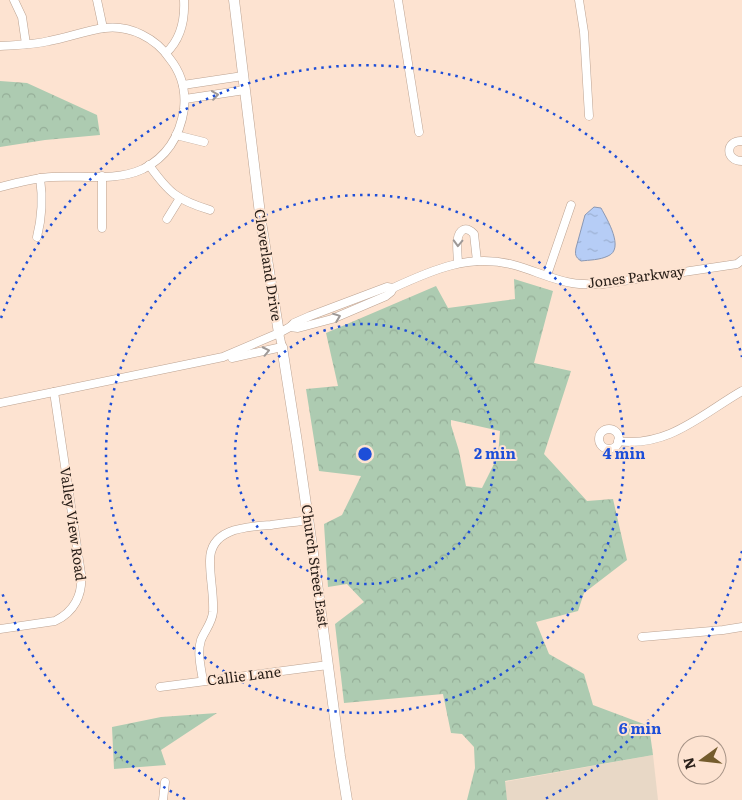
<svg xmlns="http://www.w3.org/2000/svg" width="742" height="800" font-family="Literata,serif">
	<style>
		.commercial { fill: #e8d8c6 }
		.forest { fill: url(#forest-crowns); fill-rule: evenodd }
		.water { fill: url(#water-ripples); stroke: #8b98b3 }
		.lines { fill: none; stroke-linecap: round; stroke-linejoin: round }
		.minor-casing { stroke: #bca392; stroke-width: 9 }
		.major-casing { stroke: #bca392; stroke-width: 11 }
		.minor { stroke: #fff; stroke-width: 8 }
		.major { stroke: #fff; stroke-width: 10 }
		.oneway { stroke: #9e9997 }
		.ring { fill: none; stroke: #1d4ed8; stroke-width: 2.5; stroke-dasharray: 2.5 5 }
		.labels { text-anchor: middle; stroke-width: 4; stroke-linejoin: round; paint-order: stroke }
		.street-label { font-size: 14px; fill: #271d17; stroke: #fde3d1 }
		.centre { fill: #1d4ed8; stroke: #fde3d1; stroke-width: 2.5 }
		.ring-label { font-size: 15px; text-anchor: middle; font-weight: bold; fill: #1d4ed8; stroke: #fde3d1; stroke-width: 4; stroke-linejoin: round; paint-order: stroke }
	</style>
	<defs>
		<pattern id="forest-crowns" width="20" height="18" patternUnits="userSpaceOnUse" patternTransform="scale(1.25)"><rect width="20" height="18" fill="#adcbb1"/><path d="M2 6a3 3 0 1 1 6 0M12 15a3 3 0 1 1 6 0" fill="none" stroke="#95ae98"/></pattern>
		<pattern id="water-ripples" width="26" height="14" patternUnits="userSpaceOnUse" patternTransform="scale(1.25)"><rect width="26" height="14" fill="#b6cdf6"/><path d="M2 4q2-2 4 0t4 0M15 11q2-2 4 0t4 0" fill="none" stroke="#9cb0d2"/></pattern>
	</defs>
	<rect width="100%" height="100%" fill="#fde3d1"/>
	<!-- commercial -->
	<polygon class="commercial" points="653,755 658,800 507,800 504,782"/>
	<!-- forest -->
	<g class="forest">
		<polygon points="0,81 27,83 97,115 100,135 45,140 0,147"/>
		<path d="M514 279 553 291 534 363 571 371 544 454 587 501 613 499 627 560 584 593 578 611 536 622 549 654 584 674 593 705 649 726 653 755 505 781 507 800H467L475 768 474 747 462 734 451 733 443 694 344 703 335 624 364 602 347 584 328 587 324 524 342 515 361 476 319 471 306 389 338 386 326 333 436 286 448 308 515 299ZM451 420 500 431 498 456 482 488 466 486 459 451 451 425Z"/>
		<polygon points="217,713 161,750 166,765 114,769 112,727 161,717"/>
	</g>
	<!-- water -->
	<path class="water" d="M594 207 601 208C607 219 625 249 608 256 600 260 589 260 581 261 575 257 575 254 576 248L585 215Z"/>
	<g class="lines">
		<defs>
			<g id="minor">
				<polyline points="14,0 22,17 26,44"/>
				<polyline points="97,0 103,28"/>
				<polyline points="398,0 419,132"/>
				<polyline points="579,0 584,32 589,116"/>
				<path d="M0 46C16 45 33 45 49 41 67 38 87 30 105 28 130 25 156 38 170 59 182 74 186 90 184 109 180 135 167 157 143 169 115 182 82 175 52 177 34 178 17 183 0 187"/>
				<path d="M166 53C181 39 185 20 184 0"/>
				<polyline points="183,85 243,76"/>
				<polyline points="185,99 245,90"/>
				<polyline points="176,135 204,142"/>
				<path d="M742 141C725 140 725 161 742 161"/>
				<path d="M149 165C169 193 177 200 210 210"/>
				<polyline points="102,176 102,228"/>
				<polyline points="167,219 180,198"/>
				<path d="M37 237C42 217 43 198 40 178"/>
				<path d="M458 263C458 255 454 234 463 230 467 228 471 231 474 234L477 261"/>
				<polyline points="547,275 571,205"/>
				<path d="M290 327 298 328 332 319 386 296 391 292 393 288C432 270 470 253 514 265 533 270 553 280 572 283 582 285 593 284 603 284L737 264 742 260"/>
				<polyline points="232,358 282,347 279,333"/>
				<polyline points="0,403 223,357 279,333 290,327 294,323 310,316 387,287 393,288"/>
				<circle cx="609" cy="439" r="10"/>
				<path d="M618 441C668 448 702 414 742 391"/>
				<path d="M0 629 55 621C74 612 83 595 81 574L54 392"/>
				<polyline points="642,637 723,630 742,627"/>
				<path d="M203 681C201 668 197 653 201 640 205 630 212 623 213 612 214 595 210 579 210 562 209 528 246 527 271 525 283 523 296 522 309 520"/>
				<polyline points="160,687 328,665"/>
				<polyline points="163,800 165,782"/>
			</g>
			<g id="major">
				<polyline points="234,0 261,222 279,333"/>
				<polyline points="282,347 297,442 312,546 340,756 347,800"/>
			</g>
		</defs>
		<!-- minor casing -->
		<use href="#minor" class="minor-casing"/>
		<!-- major casing -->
		<use href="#major" class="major-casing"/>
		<!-- minor -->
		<use href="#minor" class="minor"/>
		<!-- major -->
		<use href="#major" class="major"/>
	</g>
	<!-- one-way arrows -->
	<defs><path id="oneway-chevron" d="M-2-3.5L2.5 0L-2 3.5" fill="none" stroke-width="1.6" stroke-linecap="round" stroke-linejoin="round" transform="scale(1.25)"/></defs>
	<g class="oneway">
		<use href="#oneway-chevron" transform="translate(215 95) rotate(-8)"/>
		<use href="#oneway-chevron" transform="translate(458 243) rotate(92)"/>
		<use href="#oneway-chevron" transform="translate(337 317) rotate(-21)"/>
		<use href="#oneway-chevron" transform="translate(266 351) rotate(-12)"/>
	</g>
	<!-- distance rings -->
	<g class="ring">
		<circle cx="365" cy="454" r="130"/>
		<circle cx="365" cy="454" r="259"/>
		<path d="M742 551A389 389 0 0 1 545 799M185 799A389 389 0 0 1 1 590M1 318A389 389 0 0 1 742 357"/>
	</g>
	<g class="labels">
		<!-- street labels -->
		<g class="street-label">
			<text transform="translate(268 265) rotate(81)" y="5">Cloverland Drive</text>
			<text transform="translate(636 277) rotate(-7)" y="5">Jones Parkway</text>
			<text transform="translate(73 524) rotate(82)" y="5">Valley View Road</text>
			<text transform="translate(315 566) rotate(82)" y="5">Church Street East</text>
			<text transform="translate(244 676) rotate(-7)" y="5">Callie Lane</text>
		</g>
	</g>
	<circle cx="365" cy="454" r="8" class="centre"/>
	<g class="ring-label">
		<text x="495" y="459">2 min</text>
		<text x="624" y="459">4 min</text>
		<text x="640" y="734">6 min</text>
	</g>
	<!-- north arrow -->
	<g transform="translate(702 760) rotate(255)"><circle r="24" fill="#fde3d1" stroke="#a79487"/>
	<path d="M0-4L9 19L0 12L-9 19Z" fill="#745c2d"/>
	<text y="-8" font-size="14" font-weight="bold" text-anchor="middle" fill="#271d17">N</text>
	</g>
</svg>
